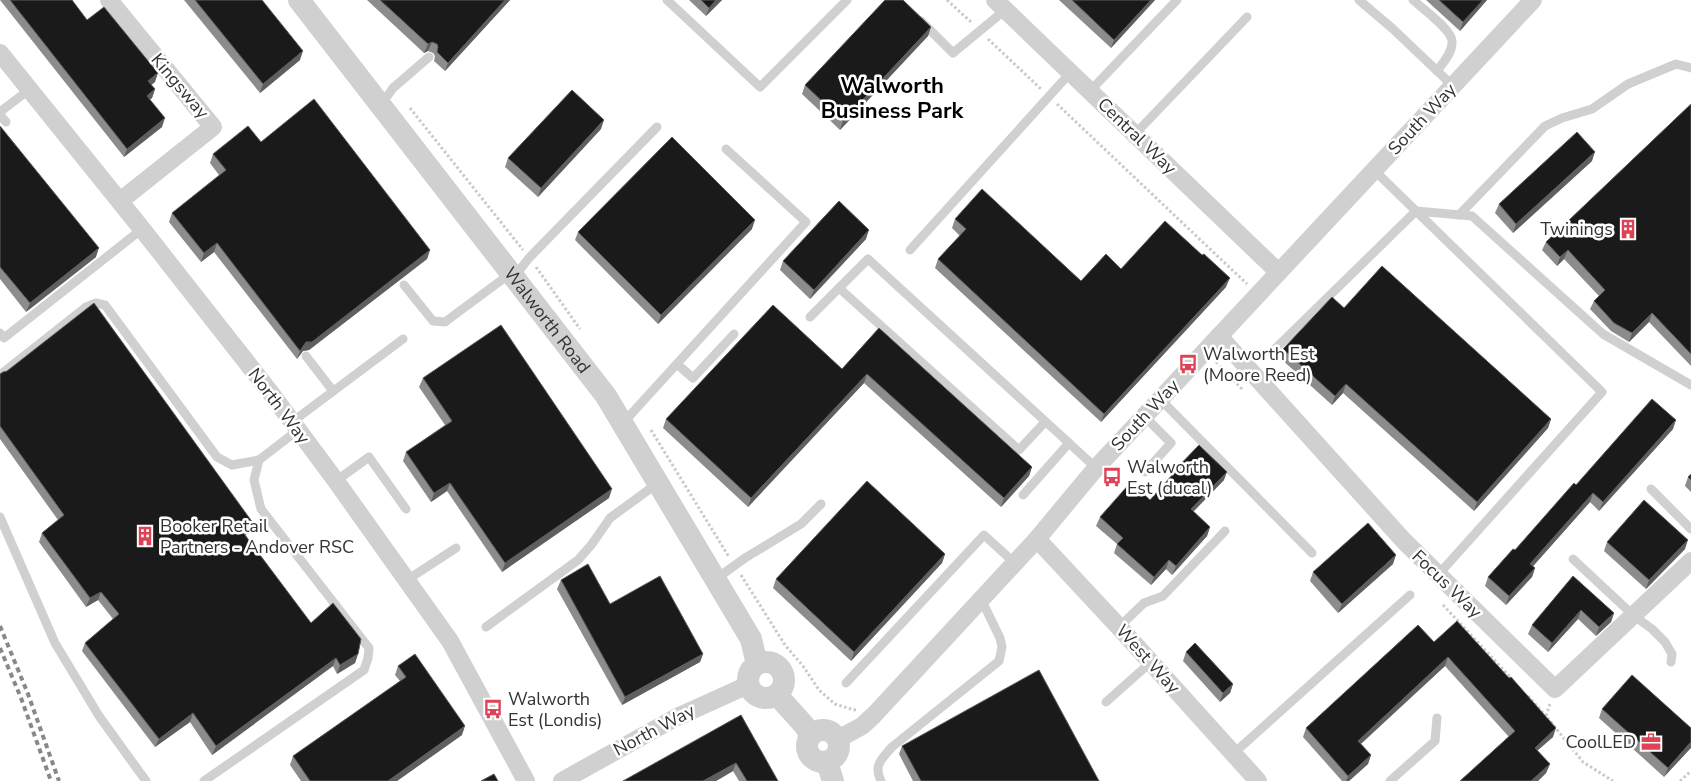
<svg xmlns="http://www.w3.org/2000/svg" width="1691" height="781" font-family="'Nunito Sans',sans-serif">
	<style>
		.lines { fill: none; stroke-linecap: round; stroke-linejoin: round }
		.path { stroke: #cacaca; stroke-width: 3; stroke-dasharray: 2.5 2.5; stroke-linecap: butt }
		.service { stroke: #d0d0d0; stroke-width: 9 }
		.minor { stroke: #d0d0d0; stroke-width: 18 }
		.tertiary { stroke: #d0d0d0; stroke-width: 22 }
		.rail { stroke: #888; stroke-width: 4; stroke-dasharray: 5 4; stroke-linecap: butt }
		.wall { fill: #8c8c8c }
		.shaded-wall { fill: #5f5f5f }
		.building { fill: #1a1a1a; stroke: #5f5f5f }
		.labels { text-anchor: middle; stroke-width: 5; stroke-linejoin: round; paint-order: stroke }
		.street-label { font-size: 18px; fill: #333; stroke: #fff }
		.poi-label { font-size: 18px; fill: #333; stroke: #fff; text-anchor: start }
		.district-label { font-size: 22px; font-weight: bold; fill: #000; stroke: #fff }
	</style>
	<rect width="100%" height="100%" fill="#fff"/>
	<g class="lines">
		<!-- path -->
		<g class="path">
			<polyline points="947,0 971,22"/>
			<polyline points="988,39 1042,90"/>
			<polyline points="1057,104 1247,284"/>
			<polyline points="410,108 523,250"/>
			<polyline points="536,267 580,329"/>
			<polyline points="1216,362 1243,390"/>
			<polyline points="651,430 729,557"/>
			<polyline points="741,575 785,645 803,666 819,690 835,704 854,710 857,709"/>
			<polyline points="1443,605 1512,679"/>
			<polyline points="1528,696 1546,716"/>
			<polyline points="1550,704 1546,716 1583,762 1613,781"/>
			<polyline points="1680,781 1691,771"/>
		</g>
		<!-- service -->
		<g class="service">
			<polyline points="667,0 760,87 847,0"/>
			<polyline points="1359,0 1393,29 1453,86"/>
			<path d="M1413 0C1423 9 1454 31 1452 43 1452 53 1443 63 1437 71"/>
			<polyline points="921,21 953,53 1005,10"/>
			<polyline points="1090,91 1177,0"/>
			<polyline points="381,105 393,88 429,57"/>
			<polyline points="0,112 30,89"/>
			<polyline points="0,115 6,122"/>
			<polyline points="1135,134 1247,17"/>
			<polyline points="1459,215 1545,126 1562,118 1592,109 1628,84 1676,64 1691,68"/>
			<polyline points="910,250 1071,72"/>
			<polyline points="514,277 529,258 657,127"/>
			<polyline points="404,285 433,321 445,322 511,273"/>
			<polyline points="839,288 1019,450 1045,422"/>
			<polyline points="810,317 868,259 1069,443"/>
			<polyline points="0,333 4,338 142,229"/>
			<polyline points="1276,348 1416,211 1374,170"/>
			<polyline points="306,356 333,391"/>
			<polyline points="677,364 693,378 734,334"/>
			<polyline points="0,375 86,307 96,303 105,305 217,457 232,465 259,460"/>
			<polyline points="1160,399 1312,553"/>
			<polyline points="1144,416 1171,443 1145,472"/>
			<polyline points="292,422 403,339"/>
			<polyline points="623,423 806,222 726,149"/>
			<polyline points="336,481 369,457 406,509"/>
			<polyline points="1651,489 1691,529"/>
			<polyline points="1023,495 1069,443 1096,468"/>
			<polyline points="0,517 55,643 99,716 146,781"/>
			<polyline points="1573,559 1633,615 1652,629 1665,642 1672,654 1671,662"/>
			<polyline points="1438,575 1602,392 1416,211 1472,216 1603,334 1691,385"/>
			<polyline points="716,579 745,558 801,524 821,504"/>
			<polyline points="407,580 456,548"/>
			<polyline points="486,627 578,560 592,544 610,518 658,483"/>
			<polyline points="1119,627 1144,603 1163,596 1225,531"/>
			<polyline points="846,683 984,535 1007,556"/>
			<polyline points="1106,702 1151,662"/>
			<polyline points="1233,754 1410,595"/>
			<polyline points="204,781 364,670 368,658 369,648 261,509 254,480 259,460 298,430"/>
			<path d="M881 781C873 765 882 759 892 747L999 661 1002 647 1000 638 981 599"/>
			<polyline points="1390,781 1435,741 1437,718"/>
		</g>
		<!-- minor -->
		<g class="minor">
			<polyline points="109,0 213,127 120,201"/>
			<polyline points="995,0 1271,265 1278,273"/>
			<polyline points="0,53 142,229 270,392 336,481 450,641 526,781"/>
			<polyline points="1219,336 1404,541 1555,689 1691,561"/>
			<polyline points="1037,539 1119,627 1258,781"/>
			<polyline points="838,739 862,726 874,715 1037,539 1096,468 1533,0"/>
			<polyline points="562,781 675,718 748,685"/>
		</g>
		<!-- tertiary -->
		<g class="tertiary">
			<path id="s1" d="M299 0 606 396 751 639 757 664"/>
			<circle cx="766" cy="680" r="18"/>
			<polyline points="777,695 804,725 811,735"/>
			<circle cx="823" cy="746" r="16"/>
			<polyline points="827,762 833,781"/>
		</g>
		<!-- rail -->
		<g class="rail">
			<polyline points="0,626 28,694 59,781"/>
			<polyline points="0,648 21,698 51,781"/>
		</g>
	</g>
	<!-- wall -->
	<g class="wall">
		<polygon points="0,0 72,0 87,20 155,82 151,85 155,89 152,98 150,99 162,127 124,157"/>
		<polygon points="184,0 262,0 300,60 260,93"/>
		<polygon points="367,0 510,0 445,71 434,61 435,56 433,53 428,51 424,53"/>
		<polygon points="689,0 722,0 706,16"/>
		<polygon points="1059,0 1155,0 1111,48"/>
		<polygon points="1426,0 1487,0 1460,31"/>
		<polygon points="931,27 928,36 840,130 802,94 805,85"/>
		<polygon points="1691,104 1691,366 1649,322 1629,342 1611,331 1590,309 1594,301 1599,296 1564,259 1557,266 1542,250 1546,242"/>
		<polygon points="0,126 96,257 26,312 0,279"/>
		<polygon points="601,129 538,197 505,167 508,158"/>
		<polygon points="261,142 430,250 427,259 309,350 303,351 297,359 214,252 201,262 169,222 172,213 219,175 210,163 213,154"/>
		<polygon points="1592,161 1513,233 1495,213 1499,204"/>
		<polygon points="955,219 1081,281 1121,269 1202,255 1226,287 1101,422 935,268 938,259 960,236 952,228"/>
		<polygon points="752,229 658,324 575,240 578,232"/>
		<polygon points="866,239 810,299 780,270 783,261"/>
		<polygon points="1344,308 1551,419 1548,428 1474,511 1343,393 1332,405 1280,358 1283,349"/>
		<polygon points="879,328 1032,467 1029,476 1001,507 864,383 748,507 663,428 666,419 842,369"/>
		<polygon points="0,374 250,532 245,535 311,623 358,654 355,663 337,674 333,666 212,755 190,722 155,747 82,651 85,643 113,619 98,600 86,607 39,542 42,533 58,520 0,439"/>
		<polygon points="423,378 609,498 502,572 447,491 431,502 403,461 406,452 445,425 419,387"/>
		<polygon points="1673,429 1599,511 1590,502 1533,566 1535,568 1532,577 1506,605 1485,586 1488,577 1515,550 1576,485"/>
		<polygon points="1173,472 1224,480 1193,512 1210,527 1207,536 1172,575 1166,569 1151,585 1114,553 1117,544 1096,526 1100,517 1150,500 1171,476"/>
		<polygon points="1691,474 1691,492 1685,486 1688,477"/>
		<polygon points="1607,542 1685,549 1646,589 1604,551"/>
		<polygon points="945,554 942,563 851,661 773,588 776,579"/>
		<polygon points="1393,564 1338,613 1310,581 1313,572"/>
		<polygon points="1573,576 1614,613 1611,622 1596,636 1578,619 1548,652 1528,634 1532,625"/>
		<polygon points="561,580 610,604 703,654 700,662 622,705 557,589"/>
		<polygon points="1434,642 1553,737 1537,751 1550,764 1546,773 1538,781 1460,781 1509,737 1445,666 1361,744 1371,755 1368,764 1349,781 1342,781 1303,737 1306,728"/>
		<polygon points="1186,652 1233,684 1230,693 1220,702 1183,661"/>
		<polygon points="398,666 462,735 397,781 301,781 290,765 293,756 400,681 395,675"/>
		<polygon points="1602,709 1691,728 1664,777 1599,718"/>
		<polygon points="741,715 778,781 739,781 733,771 716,781 623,781"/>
		<polygon points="902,746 1099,781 913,781 899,754"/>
	</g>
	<!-- shaded-wall -->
	<g class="shaded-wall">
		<polygon points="505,0 510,0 445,71 448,63"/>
		<polygon points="716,0 722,0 706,16 709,8"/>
		<polygon points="1151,0 1155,0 1111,48 1114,40"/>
		<polygon points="1483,0 1487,0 1460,31 1463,22"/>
		<polygon points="931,27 928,36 840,130 843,121"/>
		<polygon points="432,42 428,51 424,53 428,44"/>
		<polygon points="303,51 300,60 260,93 263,84"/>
		<polygon points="158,73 155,82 145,90 148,81"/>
		<polygon points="155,89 152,98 144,104 147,96"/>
		<polygon points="165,118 162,127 124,157 127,149"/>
		<polygon points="604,120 601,129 538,197 541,188"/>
		<polygon points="1595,152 1592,161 1513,233 1516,224"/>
		<polygon points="755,220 752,229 658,324 661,315"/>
		<polygon points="869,230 866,239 810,299 814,290"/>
		<polygon points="217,243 214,252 201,262 204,253"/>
		<polygon points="99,248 96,257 26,312 30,303"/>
		<polygon points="430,250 427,259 309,350 303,351 297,359 300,351 306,342"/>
		<polygon points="1568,250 1564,259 1557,266 1560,257"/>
		<polygon points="1230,278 1226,287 1101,422 1104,414"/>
		<polygon points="1652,313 1649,322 1629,342 1632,333"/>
		<polygon points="867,374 864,383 748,507 751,498"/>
		<polygon points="1346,384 1343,393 1332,405 1335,396"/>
		<polygon points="1551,419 1548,428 1474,511 1477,502"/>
		<polygon points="1676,420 1673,429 1599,511 1603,502"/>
		<polygon points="1032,467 1029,476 1001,507 1004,498"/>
		<polygon points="1227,472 1224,480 1187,518 1191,509"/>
		<polygon points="450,483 447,491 431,502 434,493"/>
		<polygon points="612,489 609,498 502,572 505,563"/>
		<polygon points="1593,493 1590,502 1527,573 1530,564"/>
		<polygon points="253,523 250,532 238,540 242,531"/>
		<polygon points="1210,527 1207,536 1172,575 1176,566"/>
		<polygon points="1688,540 1685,549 1646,589 1649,580"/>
		<polygon points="945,554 942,563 851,661 854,652"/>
		<polygon points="1396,555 1393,564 1338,613 1342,604"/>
		<polygon points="1169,560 1166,569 1151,585 1154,577"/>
		<polygon points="1535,568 1532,577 1506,605 1509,596"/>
		<polygon points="101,592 98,600 86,607 90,598"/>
		<polygon points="1581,610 1578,619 1548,652 1552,643"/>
		<polygon points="1614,613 1611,622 1596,636 1599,627"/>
		<polygon points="358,654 355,663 337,674 340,665"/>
		<polygon points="703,654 700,662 622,705 625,697"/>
		<polygon points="1448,657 1445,666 1354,750 1358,741"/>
		<polygon points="336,658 333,666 212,755 216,746"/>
		<polygon points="1233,684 1230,693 1220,702 1223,693"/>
		<polygon points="193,713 190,722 155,747 159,739"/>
		<polygon points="465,726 462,735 397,781 388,781"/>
		<polygon points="1556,728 1553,737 1531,756 1535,748"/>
		<polygon points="1691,742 1691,748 1664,777 1668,768"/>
		<polygon points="1371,755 1368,764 1349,781 1346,781 1348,776"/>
		<polygon points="736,763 733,771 716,781 703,781"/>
		<polygon points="1550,764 1546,773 1538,781 1531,781"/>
	</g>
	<!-- building -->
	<g class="building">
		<polygon points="10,0 72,0 87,20 104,7 158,73 148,81 155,89 147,96 165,118 127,149"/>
		<polygon points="195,0 262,0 303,51 263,84"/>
		<polygon points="380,0 505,0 448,63 437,52 438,47 437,44 432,42 428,44"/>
		<polygon points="701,0 716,0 709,8"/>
		<polygon points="885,0 903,0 931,27 843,121 805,85"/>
		<polygon points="1072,0 1151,0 1114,40"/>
		<polygon points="1439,0 1483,0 1463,22"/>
		<polygon points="572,90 604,120 541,188 508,158"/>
		<polygon points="314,99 430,250 312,342 306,342 300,351 217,243 204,253 172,213 226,170 213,154 248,126 261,142"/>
		<polygon points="1691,104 1691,354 1652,313 1632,333 1614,323 1594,301 1605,290 1568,250 1560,257 1546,242"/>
		<polygon points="0,126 99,248 30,303 0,267"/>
		<polygon points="1577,132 1595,152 1516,224 1499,204"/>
		<polygon points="672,137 755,220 661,315 578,232"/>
		<polygon points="982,189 1081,281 1106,254 1121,269 1165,221 1202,255 1204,254 1230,278 1104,414 938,259 966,229 955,219"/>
		<polygon points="839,201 869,230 814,290 783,261"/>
		<polygon points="1382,266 1551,419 1477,502 1346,384 1335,396 1283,349 1332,297 1344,308"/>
		<polygon points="94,303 253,523 242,531 311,623 333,603 361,639 358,654 340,665 336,658 216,746 193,713 159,739 85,643 119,614 101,592 90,598 42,533 64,515 0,426 0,374 3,372 7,371"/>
		<polygon points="773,305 842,369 879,328 1032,467 1004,498 867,374 751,498 666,419"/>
		<polygon points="501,325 612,489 505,563 450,483 434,493 406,452 452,421 423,378"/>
		<polygon points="1652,399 1676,420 1603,502 1593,493 1530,564 1535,568 1509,596 1488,577 1513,549 1515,550 1574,483 1576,485"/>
		<polygon points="1199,445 1227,472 1191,509 1210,527 1176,566 1169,560 1154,577 1117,544 1123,538 1100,517 1131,482 1150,500 1174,473 1173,472"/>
		<polygon points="1691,474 1691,480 1688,477"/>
		<polygon points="867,481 945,554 854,652 776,579"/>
		<polygon points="1644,500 1688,540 1649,580 1607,542"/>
		<polygon points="1368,523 1396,555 1342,604 1313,572"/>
		<polygon points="588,564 610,604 660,576 703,654 625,697 561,580"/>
		<polygon points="1573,576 1614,613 1599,627 1581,610 1552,643 1532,625"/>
		<polygon points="1457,621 1509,678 1511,677 1556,728 1535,748 1550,764 1531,781 1460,781 1515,731 1448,657 1358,741 1371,755 1348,776 1306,728 1418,625 1434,642"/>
		<polygon points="1195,643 1233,684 1223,693 1186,652"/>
		<polygon points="415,654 465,726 388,781 310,781 293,756 406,677 398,666"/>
		<polygon points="1039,670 1099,781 921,781 902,746"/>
		<polygon points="1632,675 1691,728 1691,742 1668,768 1602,709"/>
		<polygon points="741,715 778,781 747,781 736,763 703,781 623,781"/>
		<polygon points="494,774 498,781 481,781"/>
	</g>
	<!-- icons -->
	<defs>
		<symbol id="building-bare" viewBox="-9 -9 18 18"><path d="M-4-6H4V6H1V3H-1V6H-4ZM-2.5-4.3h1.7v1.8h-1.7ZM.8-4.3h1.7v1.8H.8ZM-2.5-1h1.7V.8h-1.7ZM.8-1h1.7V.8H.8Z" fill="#dd4257" stroke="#fff" stroke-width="2.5" paint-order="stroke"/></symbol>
		<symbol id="bus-bare" viewBox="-9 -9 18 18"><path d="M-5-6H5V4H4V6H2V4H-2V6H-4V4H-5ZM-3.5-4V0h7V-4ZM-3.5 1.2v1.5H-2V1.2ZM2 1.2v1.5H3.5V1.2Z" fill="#dd4257" stroke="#fff" stroke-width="2.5" paint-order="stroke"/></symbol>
		<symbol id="office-bare" viewBox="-9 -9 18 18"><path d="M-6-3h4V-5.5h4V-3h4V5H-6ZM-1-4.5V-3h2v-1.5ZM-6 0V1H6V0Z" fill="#dd4257" stroke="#fff" stroke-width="2.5" paint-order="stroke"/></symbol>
	</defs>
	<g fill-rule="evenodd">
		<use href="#building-bare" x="1614" y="215" width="28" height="28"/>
		<use href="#bus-bare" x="1174" y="350" width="28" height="28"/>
		<use href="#bus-bare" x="1098" y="463" width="28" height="28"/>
		<use href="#building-bare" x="131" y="522" width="28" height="28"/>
		<use href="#bus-bare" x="479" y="695" width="28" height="28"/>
		<use href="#office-bare" x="1637" y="728" width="28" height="28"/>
	</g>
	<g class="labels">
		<!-- street labels -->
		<g class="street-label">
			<text transform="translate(180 86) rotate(50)" y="6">Kingsway</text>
			<text transform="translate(1422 119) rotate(-47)" y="6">South Way</text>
			<text transform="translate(1137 136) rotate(44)" y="6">Central Way</text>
			<text dy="6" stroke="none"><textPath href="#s1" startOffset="405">Walworth Road</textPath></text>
			<text transform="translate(279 406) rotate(53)" y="6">North Way</text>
			<text transform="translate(1145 415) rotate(-47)" y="6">South Way</text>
			<text transform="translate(1447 584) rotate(44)" y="6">Focus Way</text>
			<text transform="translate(1148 659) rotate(48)" y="6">West Way</text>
			<text transform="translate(654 730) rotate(-28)" y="6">North Way</text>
		</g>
		<!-- poi labels -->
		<g class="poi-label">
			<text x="1613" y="235" text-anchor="end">Twinings</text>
			<text x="1203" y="360">Walworth Est<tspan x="1203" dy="21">(Moore Reed)</tspan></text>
			<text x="1127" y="473">Walworth<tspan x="1127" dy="21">Est (ducal)</tspan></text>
			<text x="160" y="532">Booker Retail<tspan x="160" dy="21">Partners - Andover RSC</tspan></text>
			<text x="508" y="705">Walworth<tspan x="508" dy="21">Est (Londis)</tspan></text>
			<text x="1636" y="748" text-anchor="end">CoolLED</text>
		</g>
		<!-- district labels -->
		<g class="district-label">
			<text x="892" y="93">Walworth<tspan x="892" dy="25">Business Park</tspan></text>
		</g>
	</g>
</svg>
